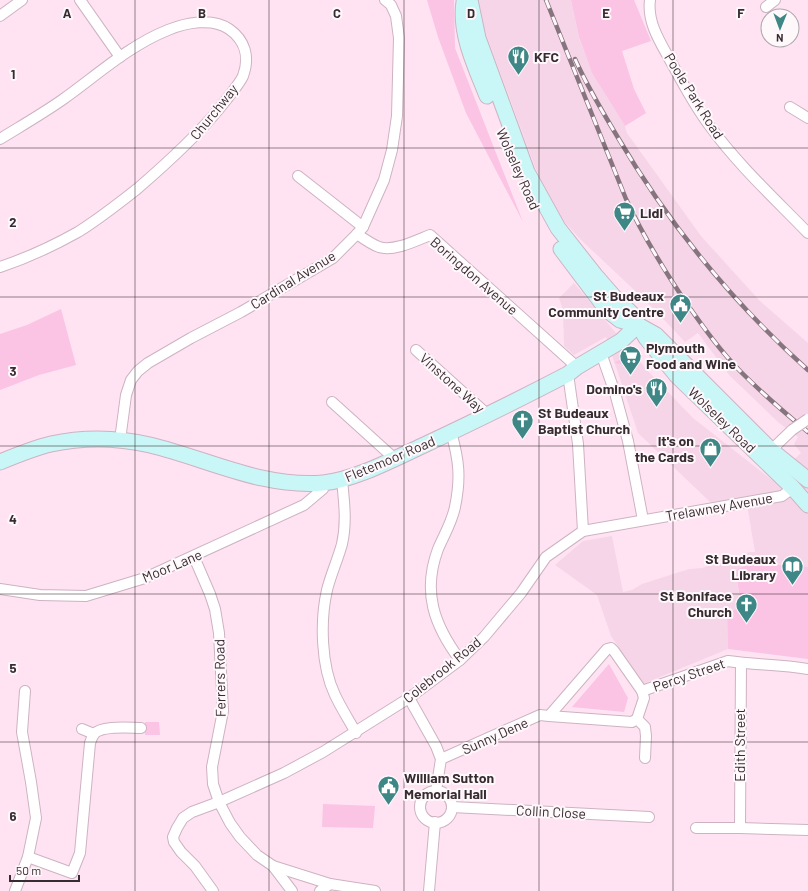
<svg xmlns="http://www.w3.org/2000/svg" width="808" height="891" font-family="Barlow,sans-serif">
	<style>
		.built { fill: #f6d5e8 }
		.green { fill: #fbc3e4 }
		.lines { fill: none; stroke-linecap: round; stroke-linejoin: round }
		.street-casing { stroke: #cdb3c2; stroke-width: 12 }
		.secondary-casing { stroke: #cdb3c2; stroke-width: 17 }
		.street { stroke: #fff; stroke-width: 10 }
		.secondary { stroke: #c9f6f6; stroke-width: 15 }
		.rail-casing { stroke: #86747e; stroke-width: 4.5 }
		.rail { stroke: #fef8fb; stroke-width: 3; stroke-dasharray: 9; stroke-linecap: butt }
		.street-bridge-casing { stroke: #cdb3c2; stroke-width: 12; stroke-linecap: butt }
		.street-bridge { stroke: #fff; stroke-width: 10 }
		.grid { fill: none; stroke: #372c32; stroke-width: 1; stroke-opacity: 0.55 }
		.labels { text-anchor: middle; stroke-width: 4; stroke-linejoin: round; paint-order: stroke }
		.poi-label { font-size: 14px; font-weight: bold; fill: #372c32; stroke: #fef8fb; text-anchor: start }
		.street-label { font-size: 14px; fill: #372c32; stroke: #fef8fb }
		.grid-label { font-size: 13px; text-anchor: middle; font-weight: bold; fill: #372c32; stroke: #fef8fb; stroke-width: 4; stroke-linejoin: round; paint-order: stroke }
	</style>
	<rect width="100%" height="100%" fill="#ffe3f3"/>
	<!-- built -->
	<polygon class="built" points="479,0 571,0 579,38 592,73 625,126 627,133 701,236 759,300 808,343 808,567 753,563 736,576 742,608 727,613 728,649 643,684 611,636 597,595 555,565 583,541 612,536 623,592 632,590 642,584 689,569 702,568 750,552 755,552 746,499 710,502 638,433 606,337 574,355 564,346 563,310 559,298 574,283 647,370 693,418 772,480 801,453 794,444 798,437 779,423 730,376 698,333 685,342 648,303 580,239 562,219 542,186 483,26"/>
	<!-- green -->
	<g class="green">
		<polygon points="427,0 454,0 455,48 523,222 466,113 438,37"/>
		<polygon points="571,0 634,0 651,41 622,51 634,89 646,113 625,126 592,73 579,37"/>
		<polygon points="61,309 76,365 39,375 0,390 0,334 27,325"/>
		<polygon points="628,355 630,356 638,366 614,363"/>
		<polygon points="753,563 808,567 808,659 728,649 727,613 742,607 736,576 738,569"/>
		<polygon points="609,664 628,698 624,712 572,707"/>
		<polygon points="145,722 159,722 160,735 145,735"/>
		<polygon points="323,804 375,806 373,828 322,827"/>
	</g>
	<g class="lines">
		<defs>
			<g id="street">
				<polyline points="80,0 120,57"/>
				<path d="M650 0C647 22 660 42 670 60 682 82 694 105 709 125 738 165 774 198 808 233"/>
				<polyline points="766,7 775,0"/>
				<polyline points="0,16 22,0"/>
				<polyline points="790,107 808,118"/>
				<path d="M0 139C21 126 42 114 62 100 96 76 128 46 168 30 185 23 212 17 229 29 245 40 250 57 243 76 239 85 225 101 219 109 194 139 166 164 137 189 118 204 99 219 78 232 53 246 27 258 0 267"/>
				<polyline points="298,176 363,227"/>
				<path d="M357 234C364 239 371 244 379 247 394 252 417 240 430 235L577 367"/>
				<polyline points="416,350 488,415"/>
				<polyline points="601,353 615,393 628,441 643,520"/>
				<polyline points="568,374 578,444 583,531"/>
				<polyline points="332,402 395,459"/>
				<path d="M451 432C459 460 461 478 455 507 452 522 444 535 438 549 422 592 434 625 460 660"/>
				<polyline points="120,440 126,395 131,380 138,371 148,363 191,338 241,312 333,258 357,234 363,227 384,180 392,150 397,116 399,38 396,16 391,5 385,0"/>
				<polyline points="767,454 792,430"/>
				<path d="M342 480C344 501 347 522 342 544 338 559 331 574 327 590 320 621 321 666 335 695 341 708 349 720 356 733"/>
				<polyline points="194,557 210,594 215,609 219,633 223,711 212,767 213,784 219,802 230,823 240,837 257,855 273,866 292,891"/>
				<polyline points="0,589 40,595 86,596 145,578 304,505 323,489 324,483"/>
				<path d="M642 691 728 661C754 665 781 664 808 669"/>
				<polyline points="409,698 436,746 441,759 436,791"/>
				<polyline points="637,719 645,727 646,736 645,758"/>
				<polyline points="82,729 94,734"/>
				<polyline points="441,759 540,715 549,716 632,722 637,719 644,698 642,691 614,651 611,648 607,649 549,716"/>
				<circle cx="436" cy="807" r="16"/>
				<polyline points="452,807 649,817"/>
				<polyline points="696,828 740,828 808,830"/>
				<polyline points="740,828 741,663"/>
				<path d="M28 857 72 873 80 853 90 743C91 740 92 737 94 734 102 725 130 728 141 728"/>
				<polyline points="273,866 330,884 375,891"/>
				<polyline points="15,891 28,857 36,818 31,782 22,732 25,691"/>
				<polyline points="213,891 195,866 181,852 174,842 173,837 177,828 183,818 192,812 219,802 284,773 323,752 409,698 460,660 484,637 521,593 546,557 583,531 782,496 793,488"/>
				<polyline points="320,891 330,884"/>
				<polyline points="429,891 435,822"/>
			</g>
			<g id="secondary">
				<polyline points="470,0 478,38 511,128 527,172 558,228 595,275 615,298 632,314 646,338 677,376 793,488 808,505"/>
				<path d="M464 2C459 34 476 68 487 96"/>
				<polyline points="561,249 607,310 620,320 638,325 656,335 771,450 808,480"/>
				<path d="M0 462C17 455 34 448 51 444 83 437 119 438 150 445 208 459 262 488 323 483 354 480 394 459 422 446 471 423 520 399 568 374L577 367 621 341 638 325"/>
			</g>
		</defs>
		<!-- street casing -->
		<use href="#street" class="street-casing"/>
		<!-- secondary casing -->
		<use href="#secondary" class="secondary-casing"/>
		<!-- street -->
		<use href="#street" class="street"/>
		<!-- secondary -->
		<use href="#secondary" class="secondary"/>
		<defs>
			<g id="rail">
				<path d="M546 0 626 199C643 236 664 270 687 304 704 328 721 352 742 373 763 394 785 413 808 432"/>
				<path d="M575 59C587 86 602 111 617 136 668 223 733 303 808 370"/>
			</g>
		</defs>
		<!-- rail casing -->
		<use href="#rail" class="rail-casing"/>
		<!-- rail -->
		<use href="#rail" class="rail"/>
		<defs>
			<polyline id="street-bridge" points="792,430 808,419"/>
		</defs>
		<!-- street-bridge casing -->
		<use href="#street-bridge" class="street-bridge-casing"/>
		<!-- street-bridge -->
		<use href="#street-bridge" class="street-bridge"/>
	</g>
	<!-- grid -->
	<path class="grid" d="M135 0V891M269 0V891M404 0V891M539 0V891M673 0V891M0 148H808M0 297H808M0 446H808M0 594H808M0 742H808"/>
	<!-- icons -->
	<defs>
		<symbol id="restaurant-pin" viewBox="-11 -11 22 30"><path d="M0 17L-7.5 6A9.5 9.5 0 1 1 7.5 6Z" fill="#3f8786" stroke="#fef8fb"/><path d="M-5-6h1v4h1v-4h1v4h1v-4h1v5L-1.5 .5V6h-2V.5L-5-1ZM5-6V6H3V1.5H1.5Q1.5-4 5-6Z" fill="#fff"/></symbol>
		<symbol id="supermarket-pin" viewBox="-11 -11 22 30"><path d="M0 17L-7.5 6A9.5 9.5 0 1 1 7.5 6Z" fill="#3f8786" stroke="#fef8fb"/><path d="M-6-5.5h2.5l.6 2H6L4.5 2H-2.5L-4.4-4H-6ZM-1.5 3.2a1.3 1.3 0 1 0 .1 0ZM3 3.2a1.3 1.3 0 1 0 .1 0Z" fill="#fff"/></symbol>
		<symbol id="civic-pin" viewBox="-11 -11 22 30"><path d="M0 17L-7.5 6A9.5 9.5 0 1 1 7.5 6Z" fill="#3f8786" stroke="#fef8fb"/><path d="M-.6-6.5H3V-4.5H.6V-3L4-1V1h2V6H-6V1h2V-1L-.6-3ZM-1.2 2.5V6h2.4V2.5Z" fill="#fff"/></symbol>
		<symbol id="church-pin" viewBox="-11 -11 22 30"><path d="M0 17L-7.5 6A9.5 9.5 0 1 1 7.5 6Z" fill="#3f8786" stroke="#fef8fb"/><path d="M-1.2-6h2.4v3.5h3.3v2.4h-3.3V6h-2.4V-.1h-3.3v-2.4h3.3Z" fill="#fff"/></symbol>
		<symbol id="shop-pin" viewBox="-11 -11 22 30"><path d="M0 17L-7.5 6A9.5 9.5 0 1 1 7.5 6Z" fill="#3f8786" stroke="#fef8fb"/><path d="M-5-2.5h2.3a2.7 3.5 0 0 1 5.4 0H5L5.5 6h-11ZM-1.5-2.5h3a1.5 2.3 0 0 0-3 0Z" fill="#fff"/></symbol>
		<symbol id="library-pin" viewBox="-11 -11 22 30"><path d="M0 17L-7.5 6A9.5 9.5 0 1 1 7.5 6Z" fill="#3f8786" stroke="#fef8fb"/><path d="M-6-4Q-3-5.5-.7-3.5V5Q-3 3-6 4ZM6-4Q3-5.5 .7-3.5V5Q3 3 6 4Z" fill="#fff"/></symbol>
	</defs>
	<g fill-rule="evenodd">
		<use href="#restaurant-pin" x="506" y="44" width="25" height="34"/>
		<use href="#supermarket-pin" x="612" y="200" width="25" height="34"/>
		<use href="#civic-pin" x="668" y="292" width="25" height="34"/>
		<use href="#supermarket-pin" x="618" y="344" width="25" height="34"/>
		<use href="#restaurant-pin" x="644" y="376" width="25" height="34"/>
		<use href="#church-pin" x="510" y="408" width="25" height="34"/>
		<use href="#shop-pin" x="698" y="436" width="25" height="34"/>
		<use href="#library-pin" x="780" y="554" width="25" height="34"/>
		<use href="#church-pin" x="734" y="592" width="25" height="34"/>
		<use href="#civic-pin" x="376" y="774" width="25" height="34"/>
	</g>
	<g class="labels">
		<!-- poi labels -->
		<g class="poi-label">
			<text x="534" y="62">KFC</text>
			<text x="640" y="218">Lidl</text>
			<text x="664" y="301" text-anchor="end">St Budeaux<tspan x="664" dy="16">Community Centre</tspan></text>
			<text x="646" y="353">Plymouth<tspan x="646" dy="16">Food and Wine</tspan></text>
			<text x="642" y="394" text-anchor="end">Domino's</text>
			<text x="538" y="418">St Budeaux<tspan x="538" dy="16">Baptist Church</tspan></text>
			<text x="694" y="446" text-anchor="end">It's on<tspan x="694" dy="16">the Cards</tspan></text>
			<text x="776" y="564" text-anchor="end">St Budeaux<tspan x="776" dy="16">Library</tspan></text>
			<text x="732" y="601" text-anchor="end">St Boniface<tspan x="732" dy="16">Church</tspan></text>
			<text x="404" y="783">William Sutton<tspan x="404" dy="16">Memorial Hall</tspan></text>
		</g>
		<!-- street labels -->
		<g class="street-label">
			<text transform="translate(694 96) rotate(58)" y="5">Poole Park Road</text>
			<text transform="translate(214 112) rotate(-51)" y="5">Churchway</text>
			<text transform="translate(518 169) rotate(66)" y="5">Wolseley Road</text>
			<text transform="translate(474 276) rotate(41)" y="5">Boringdon Avenue</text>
			<text transform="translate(293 280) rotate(-32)" y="5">Cardinal Avenue</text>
			<text transform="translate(452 383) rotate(42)" y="5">Vinstone Way</text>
			<text transform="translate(722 420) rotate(44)" y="5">Wolseley Road</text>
			<text transform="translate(390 459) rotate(-23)" y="5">Fletemoor Road</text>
			<text transform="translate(719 507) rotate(-10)" y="5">Trelawney Avenue</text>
			<text transform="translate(172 566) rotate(-23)" y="5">Moor Lane</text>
			<text transform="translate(442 670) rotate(-39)" y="5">Colebrook Road</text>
			<text transform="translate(689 675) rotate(-19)" y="5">Percy Street</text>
			<text transform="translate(220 678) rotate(-91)" y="5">Ferrers Road</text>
			<text transform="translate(495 736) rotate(-24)" y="5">Sunny Dene</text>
			<text transform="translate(740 745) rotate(-90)" y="5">Edith Street</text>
			<text transform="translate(551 812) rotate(3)" y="5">Collin Close</text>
		</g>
	</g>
	<g class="grid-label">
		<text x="67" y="18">A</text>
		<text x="202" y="18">B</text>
		<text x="337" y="18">C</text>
		<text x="471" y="18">D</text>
		<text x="606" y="18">E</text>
		<text x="741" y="18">F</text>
		<text x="13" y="79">1</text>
		<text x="13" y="227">2</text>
		<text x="13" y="376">3</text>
		<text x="13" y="524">4</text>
		<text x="13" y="673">5</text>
		<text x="13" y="821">6</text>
	</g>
	<!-- north arrow -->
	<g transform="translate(780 28) rotate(181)"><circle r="19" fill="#fef8fb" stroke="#aea6ab"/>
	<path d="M0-3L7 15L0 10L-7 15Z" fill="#3f8786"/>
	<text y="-6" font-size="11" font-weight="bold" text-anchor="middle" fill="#372c32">N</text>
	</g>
	<!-- scale -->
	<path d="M10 875v6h69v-6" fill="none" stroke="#372c32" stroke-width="2"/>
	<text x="16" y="875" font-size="12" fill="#372c32" stroke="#fef8fb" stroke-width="3" paint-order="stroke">50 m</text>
</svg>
